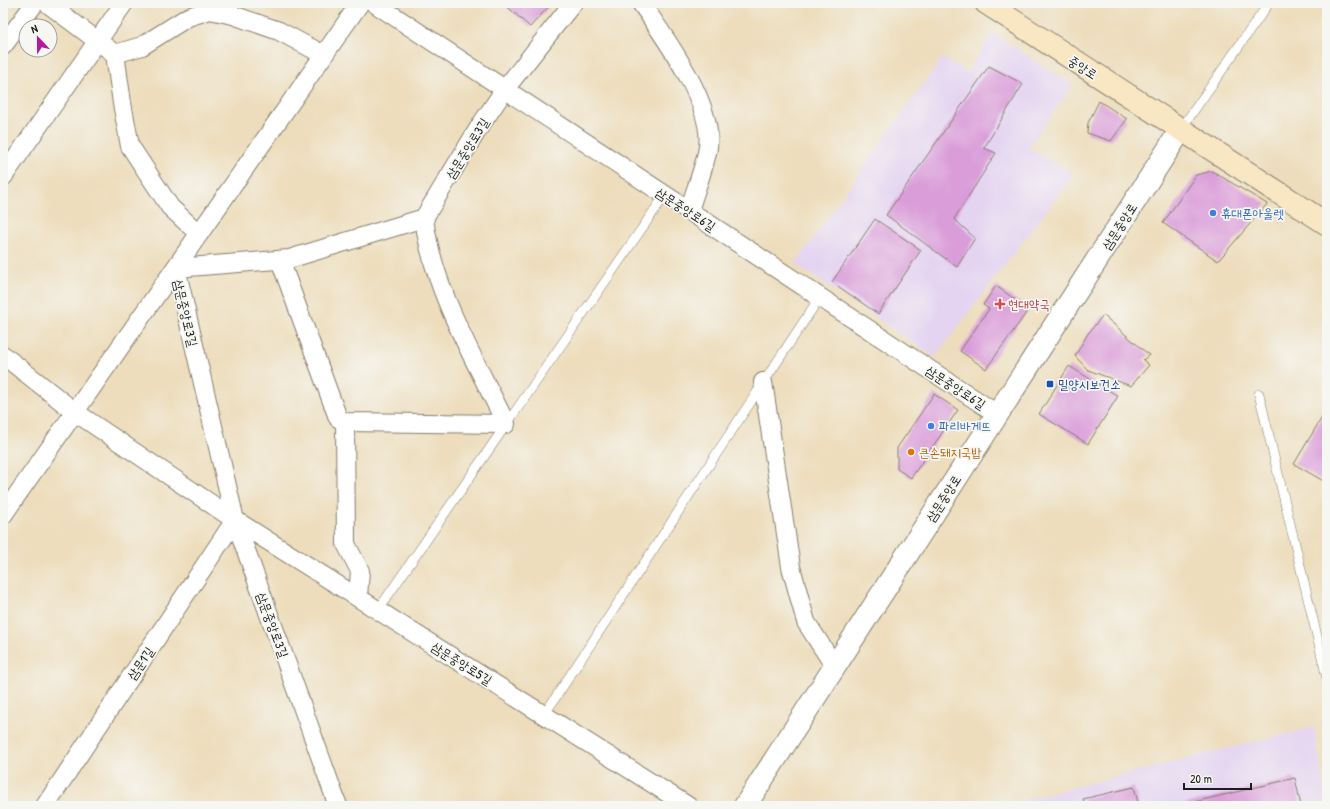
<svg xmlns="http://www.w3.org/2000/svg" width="1330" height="809" font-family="'Patrick Hand','Poor Story',sans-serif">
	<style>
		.built { fill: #e4d3f1 }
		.building { fill: #da9dd9 }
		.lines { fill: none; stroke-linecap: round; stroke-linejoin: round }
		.service-casing { stroke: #847c6c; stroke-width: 10 }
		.minor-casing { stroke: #847c6c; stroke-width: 20 }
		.tertiary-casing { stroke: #847c6c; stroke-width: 24 }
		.secondary-casing { stroke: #847c6c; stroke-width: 24 }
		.service { stroke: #fff; stroke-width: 9 }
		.minor { stroke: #fff; stroke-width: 18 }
		.tertiary { stroke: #fff; stroke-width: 22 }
		.secondary { stroke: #f9e7c3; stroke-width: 22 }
		.shop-dot { fill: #3f7fe0; stroke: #f6f6f2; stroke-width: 1.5 }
		.health-dot { fill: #e0444e; stroke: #f6f6f2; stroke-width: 1.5 }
		.transit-dot { fill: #1a4fb4; stroke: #f6f6f2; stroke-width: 1.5 }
		.food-dot { fill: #e8710a; stroke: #f6f6f2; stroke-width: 1.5 }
		.labels { text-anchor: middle; stroke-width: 3.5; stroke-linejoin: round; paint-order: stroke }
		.street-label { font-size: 13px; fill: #1c1c1c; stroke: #f6f6f2 }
		.shop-label { font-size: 13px; fill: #366cbe; stroke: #f6f6f2; text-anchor: start }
		.health-label { font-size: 13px; fill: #be3a42; stroke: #f6f6f2; text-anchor: start }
		.transit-label { font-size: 13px; fill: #164399; stroke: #f6f6f2; text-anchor: start }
		.food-label { font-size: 13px; fill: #c56008; stroke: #f6f6f2; text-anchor: start }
	</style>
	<rect width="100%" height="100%" fill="#f6f6f2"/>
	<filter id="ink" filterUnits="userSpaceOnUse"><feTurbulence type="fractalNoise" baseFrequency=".025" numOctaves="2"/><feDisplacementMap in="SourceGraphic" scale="8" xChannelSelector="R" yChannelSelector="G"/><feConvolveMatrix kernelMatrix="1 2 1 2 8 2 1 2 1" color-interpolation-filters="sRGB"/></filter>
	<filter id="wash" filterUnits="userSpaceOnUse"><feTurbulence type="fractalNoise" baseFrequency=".012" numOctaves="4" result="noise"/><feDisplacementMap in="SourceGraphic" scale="16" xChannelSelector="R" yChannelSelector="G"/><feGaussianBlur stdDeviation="0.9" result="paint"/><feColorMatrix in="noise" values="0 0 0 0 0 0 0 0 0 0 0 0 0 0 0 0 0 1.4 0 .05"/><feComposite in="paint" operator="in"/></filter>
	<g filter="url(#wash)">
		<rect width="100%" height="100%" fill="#edddbc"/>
		<!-- built -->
		<g class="built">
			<polygon points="992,33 1073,85 1028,148 1074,174 935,357 795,264 942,58 968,72"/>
			<polygon points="1314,727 1327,806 999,806"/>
		</g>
		<g id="blocks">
			<!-- building -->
			<g class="building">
				<polygon points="503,3 552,3 530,27"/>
				<polygon points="989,66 1023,84 984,148 996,153 954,219 975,238 957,267 886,215"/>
				<polygon points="1099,101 1127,119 1111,141 1087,133 1088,123"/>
				<polygon points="1212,171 1267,204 1218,261 1163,223 1196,175"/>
				<polygon points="875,219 921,250 878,314 832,282"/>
				<polygon points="996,286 1029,309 986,369 960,351 989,309 983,305"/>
				<polygon points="1103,315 1149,355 1143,360 1149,365 1131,386 1088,370 1075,356 1087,335"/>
				<polygon points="1069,366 1118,396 1088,444 1039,414"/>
				<polygon points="934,394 958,410 911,478 897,469 897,448"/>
				<polygon points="1327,409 1327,483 1294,464"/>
				<polygon points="1295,778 1301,806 1181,806 1181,805"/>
				<polygon points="1134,787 1139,806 1085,806 1083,799"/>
			</g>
		</g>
	</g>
	<g filter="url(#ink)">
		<use href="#blocks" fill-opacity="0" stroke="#847c6c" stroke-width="1"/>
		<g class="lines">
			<defs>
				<g id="service">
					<polyline points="1181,129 1269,3"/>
					<polyline points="1259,394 1327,678"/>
					<polyline points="378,610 665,195"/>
					<polyline points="544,715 820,297"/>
				</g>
				<g id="minor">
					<polyline points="47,3 115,54 142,46 188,17 210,10 233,15 279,31 324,55"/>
					<polyline points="374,3 997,414"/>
					<path d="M641 3C665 38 714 104 708 147 706 164 694 193 689 211"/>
					<polyline points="3,46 35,3"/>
					<polyline points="115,54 122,103 130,146 170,207 199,234"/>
					<polyline points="3,177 124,3"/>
					<path d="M280 260 338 418 345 422 506 424C475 359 433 291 424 218"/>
					<polyline points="3,355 75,412 235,520 688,806"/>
					<polyline points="763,382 791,567 806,622 835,667"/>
					<polyline points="345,422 346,544 360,571 358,597"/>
					<polyline points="3,515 360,3"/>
					<polyline points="45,806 235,520"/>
					<polyline points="338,806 235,520 176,268 289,259 424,218 480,126 505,89 573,3"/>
				</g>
				<polyline id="tertiary" points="745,806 1180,131"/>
				<polyline id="secondary" points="986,3 1327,224"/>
			</defs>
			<!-- service casing -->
			<use href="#service" class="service-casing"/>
			<!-- minor casing -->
			<use href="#minor" class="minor-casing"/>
			<!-- tertiary casing -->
			<use href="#tertiary" class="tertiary-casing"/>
			<!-- secondary casing -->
			<use href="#secondary" class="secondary-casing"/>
			<!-- service -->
			<use href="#service" class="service"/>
			<!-- minor -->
			<use href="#minor" class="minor"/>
			<!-- tertiary -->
			<use href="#tertiary" class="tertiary"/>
			<!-- secondary -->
			<use href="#secondary" class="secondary"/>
		</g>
	</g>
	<!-- markers -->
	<g class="shop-dot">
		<circle cx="1213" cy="213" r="4"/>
		<circle cx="931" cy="426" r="4"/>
	</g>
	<path class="health-dot" d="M998 298h4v4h4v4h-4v4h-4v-4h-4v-4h4z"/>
	<rect class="transit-dot" x="1046" y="380" width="8" height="8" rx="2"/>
	<circle class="food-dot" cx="911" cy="452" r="4"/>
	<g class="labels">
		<!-- street labels -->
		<g class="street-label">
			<text transform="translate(1083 67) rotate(33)" y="5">중앙로</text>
			<text transform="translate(467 148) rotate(-58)" y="5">삼문중앙로3길</text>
			<text transform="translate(686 209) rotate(33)" y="5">삼문중앙로6길</text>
			<text transform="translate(1119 226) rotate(-57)" y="5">삼문중앙로</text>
			<text transform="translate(186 313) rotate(77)" y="5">삼문중앙로3길</text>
			<text transform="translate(956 387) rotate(33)" y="5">삼문중앙로6길</text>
			<text transform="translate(943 498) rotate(-57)" y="5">삼문중앙로</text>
			<text transform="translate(273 625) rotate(70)" y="5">삼문중앙로3길</text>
			<text transform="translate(140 663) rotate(-56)" y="5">삼문1길</text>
			<text transform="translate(462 663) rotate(32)" y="5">삼문중앙로5길</text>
		</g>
		<!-- shop labels -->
		<g class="shop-label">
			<text x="1221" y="218">휴대폰아울렛</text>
			<text x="939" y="431">파리바게뜨</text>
		</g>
		<!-- health labels -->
		<g class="health-label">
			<text x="1008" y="309">현대약국</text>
		</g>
		<!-- transit labels -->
		<g class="transit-label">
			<text x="1058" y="389">밀양시보건소</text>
		</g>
		<!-- food labels -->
		<g class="food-label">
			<text x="919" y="457">큰손돼지국밥</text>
		</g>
	</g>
	<!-- margin -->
	<rect width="1330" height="809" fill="none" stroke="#f6f6f2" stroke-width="16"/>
	<!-- north arrow -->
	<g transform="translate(38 38) rotate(338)"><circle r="19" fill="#f6f6f2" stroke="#9f9f9c"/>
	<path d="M0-3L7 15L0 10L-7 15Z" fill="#b5179e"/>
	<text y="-6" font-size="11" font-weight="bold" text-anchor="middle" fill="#1c1c1c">N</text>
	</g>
	<!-- scale -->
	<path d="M1184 783v6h67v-6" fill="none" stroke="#1c1c1c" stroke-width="2"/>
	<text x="1190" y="783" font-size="12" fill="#1c1c1c" stroke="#f6f6f2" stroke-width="3" paint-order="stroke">20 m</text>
</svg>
